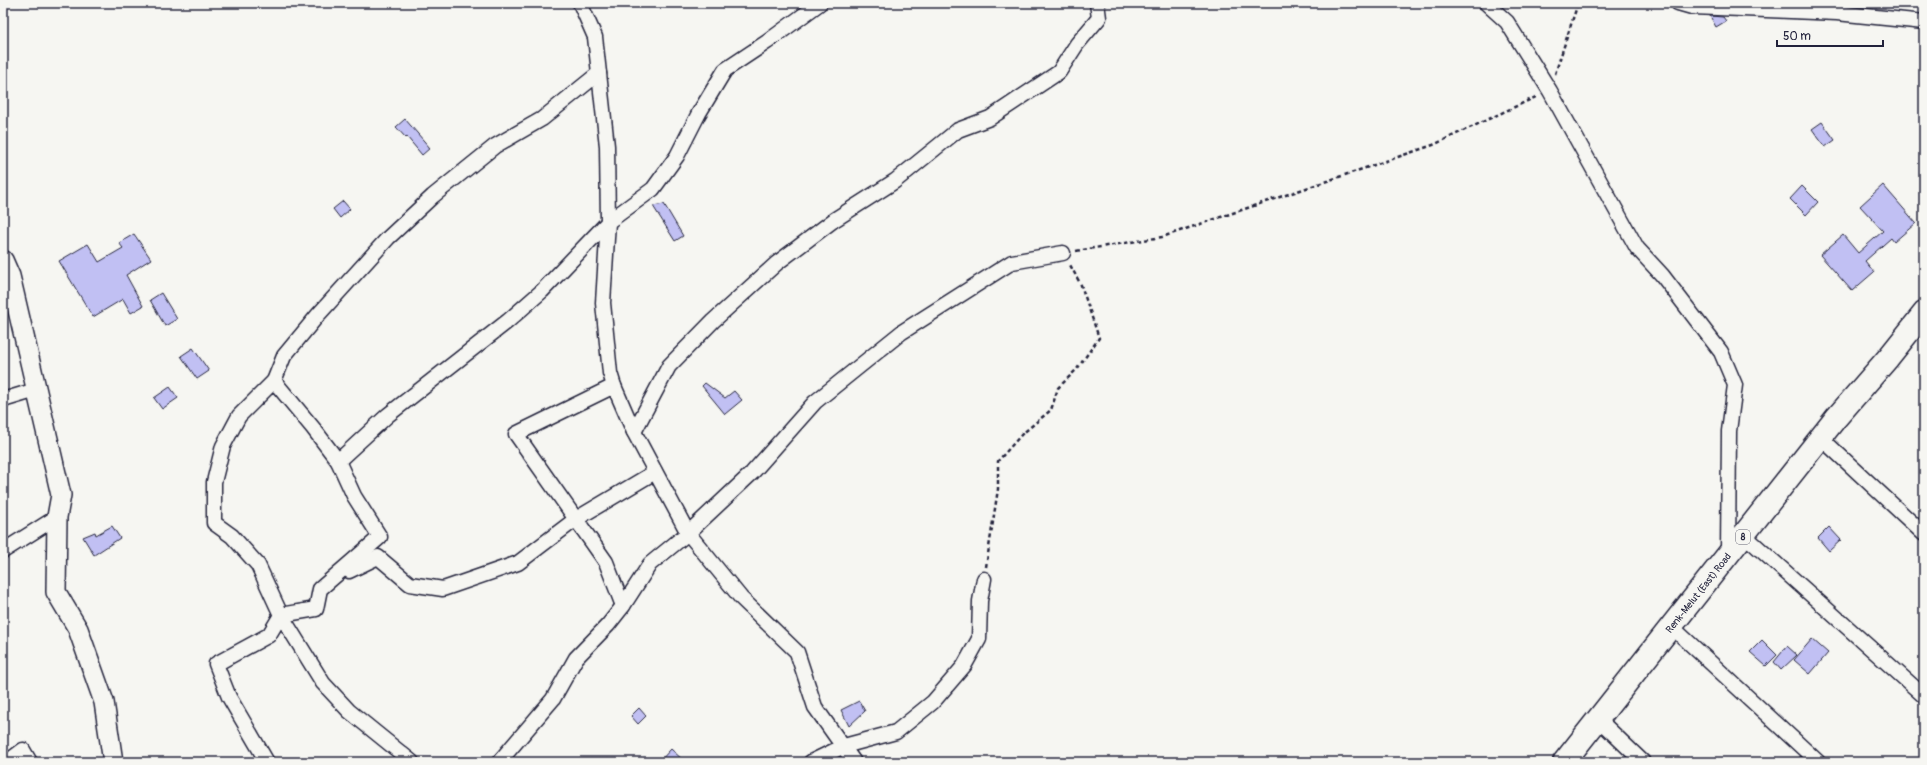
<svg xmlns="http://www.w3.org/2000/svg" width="1927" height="765" font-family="Pangolin,sans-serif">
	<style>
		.building { fill: #c1c0f3; stroke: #22223b }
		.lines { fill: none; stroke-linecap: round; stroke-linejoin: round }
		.street-casing { stroke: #22223b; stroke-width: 17 }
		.secondary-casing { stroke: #22223b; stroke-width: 22 }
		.primary-casing { stroke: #22223b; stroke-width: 25 }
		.path { stroke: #22223b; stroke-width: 2.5; stroke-dasharray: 4 3; stroke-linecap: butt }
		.street { stroke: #f6f6f2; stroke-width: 14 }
		.secondary { stroke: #f6f6f2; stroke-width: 19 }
		.primary { stroke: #f6f6f2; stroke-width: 22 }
		.labels { text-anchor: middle; stroke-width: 4; stroke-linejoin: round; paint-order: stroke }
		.shield { fill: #f6f6f2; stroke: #626272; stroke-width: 1 }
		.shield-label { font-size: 9px; font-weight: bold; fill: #22223b }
		.street-label { font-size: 10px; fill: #22223b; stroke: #f6f6f2 }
	</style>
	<rect width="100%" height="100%" fill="#f6f6f2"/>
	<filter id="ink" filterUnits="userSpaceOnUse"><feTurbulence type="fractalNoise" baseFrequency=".025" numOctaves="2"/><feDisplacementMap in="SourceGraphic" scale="8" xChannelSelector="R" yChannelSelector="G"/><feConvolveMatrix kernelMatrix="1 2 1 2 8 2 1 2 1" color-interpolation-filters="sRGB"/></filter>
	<g filter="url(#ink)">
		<!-- building -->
		<g class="building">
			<polygon points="1710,16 1723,17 1726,21 1716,27"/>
			<polygon points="405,119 430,148 422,155 407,137 406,138 396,127"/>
			<polygon points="1822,122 1835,140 1825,147 1812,129"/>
			<polygon points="1883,185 1916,223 1894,242 1891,238 1865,261 1874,272 1852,291 1820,255 1843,235 1858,253 1883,231 1860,206"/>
			<polygon points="1802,186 1818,202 1806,215 1790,199"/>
			<polygon points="343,201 350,209 340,218 333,209"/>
			<polygon points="664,204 683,236 675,241 653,206"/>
			<polygon points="134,234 151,259 126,275 143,306 131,313 123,299 93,317 59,261 88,244 99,262 123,248 119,243"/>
			<polygon points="161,293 177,319 165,326 150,300"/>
			<polygon points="193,348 209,371 197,379 181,356"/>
			<polygon points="705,383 725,398 734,391 742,400 725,414 702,386"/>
			<polygon points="170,387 178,398 162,409 154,398"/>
			<polygon points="112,526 120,538 94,555 83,537 95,532 96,535"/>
			<polygon points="1829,527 1841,540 1829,551 1818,538"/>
			<polygon points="1812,639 1828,653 1810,674 1794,660"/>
			<polygon points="1762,640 1777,655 1766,666 1750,652"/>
			<polygon points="1787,646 1797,655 1781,670 1774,662"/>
			<polygon points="859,701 865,711 849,726 841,710"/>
			<polygon points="639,708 646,716 638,724 631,716"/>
			<polygon points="671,749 685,762 659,762"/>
		</g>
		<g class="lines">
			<defs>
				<g id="street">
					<polyline points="580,3 595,37 607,146 608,222 603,303 610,373 614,386 634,432 688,533 741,598 797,652 815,707 854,762"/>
					<polyline points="1486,3 1507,22 1550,91 1637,248 1662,275 1721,352 1735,385 1729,431 1728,555"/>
					<polyline points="1678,3 1692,7 1837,13 1924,22"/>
					<polyline points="614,386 516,434 606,562 623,606"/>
					<polyline points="3,400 36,390"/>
					<polyline points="634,432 669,366 713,321 777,263 834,220 895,181 958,130 990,118 1059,72 1077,44 1099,18 1097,3"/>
					<polyline points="1821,438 1924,534"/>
					<polyline points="338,461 388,415 508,321 542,291 608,222 653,189 677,156 699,113 725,70 767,42 820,3"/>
					<polyline points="1744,535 1924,696"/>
					<polyline points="3,551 57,517"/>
					<polyline points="349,571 378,557 410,584 443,589 518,563 576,519 655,472"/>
					<polyline points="1671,626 1818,762"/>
					<polyline points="1598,719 1643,762"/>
					<polyline points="7,762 23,750 30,762"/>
					<polyline points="267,762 229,697 216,664 269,635 281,615 316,609 320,589 380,537 354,496 338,461 313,428 274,381"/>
					<polyline points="412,762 349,711 323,683 281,615 258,565 232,536 214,523 214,482 223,446 239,416 274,381 284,356 318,315 388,238 433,196 495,146 542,119 599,73"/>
					<polyline points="499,762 553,699 576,658 608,625 623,606 650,564 688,533 752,473 815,402 902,332 1012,262 1063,253"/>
					<polyline points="811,762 844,746 896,732 933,702 964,666 979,639 980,601 984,579"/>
				</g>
				<polyline id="secondary" points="3,260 10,276 61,495 57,517 56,592 78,629 104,702 113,762"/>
				<g id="primary">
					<path id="s1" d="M1564 762 1836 418 1888 358 1924 313"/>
				</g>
			</defs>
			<!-- street casing -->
			<use href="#street" class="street-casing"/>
			<!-- secondary casing -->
			<use href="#secondary" class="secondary-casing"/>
			<!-- primary casing -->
			<use href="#primary" class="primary-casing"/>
			<!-- path -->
			<g class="path">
				<polyline points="1555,74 1578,3"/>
				<polyline points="1076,251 1162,237 1433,145 1538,96"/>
				<polyline points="986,567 998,489 998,461 1022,434 1051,410 1058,388 1077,369 1099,338 1081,285 1069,263"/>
			</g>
			<!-- street -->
			<use href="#street" class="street"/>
			<!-- secondary -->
			<use href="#secondary" class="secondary"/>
			<!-- primary -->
			<use href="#primary" class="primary"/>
		</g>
	</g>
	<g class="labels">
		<!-- shield labels -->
		<rect class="shield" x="1736" y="530" width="14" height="14" rx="3"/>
		<g class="shield-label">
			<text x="1743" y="540">8</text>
		</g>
		<!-- street labels -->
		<g class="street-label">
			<text dy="4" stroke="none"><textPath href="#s1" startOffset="216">Renk-Melut (East) Road</textPath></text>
		</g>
	</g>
	<!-- margin -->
	<rect width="1927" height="765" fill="none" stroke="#f6f6f2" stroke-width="16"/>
	<rect x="8" y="8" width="1911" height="749" fill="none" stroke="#22223b" stroke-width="1.5" filter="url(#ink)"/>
	<!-- scale -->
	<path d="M1777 40v6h106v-6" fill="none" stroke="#22223b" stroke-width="2"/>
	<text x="1783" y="40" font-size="12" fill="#22223b" stroke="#f6f6f2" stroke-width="3" paint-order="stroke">50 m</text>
</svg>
